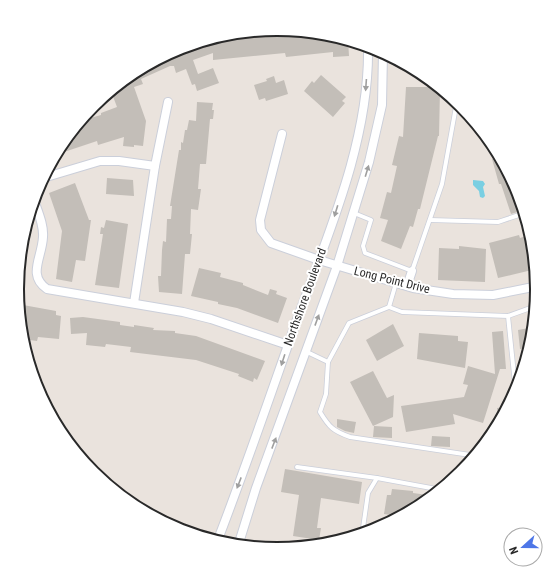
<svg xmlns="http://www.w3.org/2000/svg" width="555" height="579" font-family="'Roboto Condensed',sans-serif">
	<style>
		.water { fill: #7acfe2 }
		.building { fill: #c3beb8 }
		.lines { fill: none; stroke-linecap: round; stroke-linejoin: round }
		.service-casing { stroke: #cbcfda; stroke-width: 5.5 }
		.minor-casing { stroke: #cbcfda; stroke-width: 10 }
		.service { stroke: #fff; stroke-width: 4 }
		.minor { stroke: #fff; stroke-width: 8 }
		.oneway { fill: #9f9f9f }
		.labels { text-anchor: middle; stroke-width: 4; stroke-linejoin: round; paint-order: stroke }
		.street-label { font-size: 12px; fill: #292929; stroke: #fff }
		.rim { fill: none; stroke: #292929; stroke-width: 2 }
	</style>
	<rect width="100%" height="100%" fill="#eae3dd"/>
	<!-- water -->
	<polygon class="water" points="473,180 483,181 485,184 483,187 485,196 483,198 480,197 479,191 473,185"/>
	<!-- building -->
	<g class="building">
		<polygon points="255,31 279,31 280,37 295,36 295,31 329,34 348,40 349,56 333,57 333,52 286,57 285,53 213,60 213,53 193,60 198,74 213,68 219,83 197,91 195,84 192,85 186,69 176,73 174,66 170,66 141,79 143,84 134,87 146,121 143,146 134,145 134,147 123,146 124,137 98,145 97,141 55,155 61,145 80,121 101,115 101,113 117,107 111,91 133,73 178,49 206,40 223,39 223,35 227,34"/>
		<polygon points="321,75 346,97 342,101 345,103 333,117 304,91 312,81 314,83"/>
		<polygon points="274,76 276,83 284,80 288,94 266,101 265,98 259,100 254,85 267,81 266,79"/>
		<polygon points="406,87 435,87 435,90 440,90 439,136 438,136 420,209 418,209 413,227 410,226 401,249 381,241 388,220 380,218 387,192 391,193 397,166 392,165 399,136 403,137"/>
		<polygon points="197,102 213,103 212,110 214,110 213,119 210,119 206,164 200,164 198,189 201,189 198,210 191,209 190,234 192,234 190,254 185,254 182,294 159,292 158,276 161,276 162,250 163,241 166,242 167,219 171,219 172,206 170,206 179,150 181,150 181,142 183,143 185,130 187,130 189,120 196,121"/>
		<polygon points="500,156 518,190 524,210 511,214 501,184 499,184 492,159"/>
		<polygon points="107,178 133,180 134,196 106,194"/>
		<polygon points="75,183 89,220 91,220 85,261 76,260 72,282 56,279 62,231 49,193"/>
		<polygon points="106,220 128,224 119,288 95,285 103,234 100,234 101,227 104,228"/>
		<polygon points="532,234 536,269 498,278 489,243 519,235 520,238"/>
		<polygon points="459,246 486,249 485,282 438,280 439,248 459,249"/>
		<polygon points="199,268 221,273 220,277 243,283 243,285 268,295 270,289 277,291 276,294 287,298 278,323 237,308 218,304 218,302 191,296"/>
		<polygon points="23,305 56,311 56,315 61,316 59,339 38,337 37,341 22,339 20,323"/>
		<polygon points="83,317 120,322 120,325 134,327 134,325 154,328 153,330 175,331 175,333 196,336 265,361 257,380 254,378 253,382 238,376 239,374 196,360 130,352 131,347 106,344 105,347 86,345 87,333 71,334 70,318"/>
		<polygon points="393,324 404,346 377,361 366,340"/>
		<polygon points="529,328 531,348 520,349 518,330"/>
		<polygon points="503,331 506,369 500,369 483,423 453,414 455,424 406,432 401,406 464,397 468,385 463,384 468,366 495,374 492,332"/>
		<polygon points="419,333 458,336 458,341 468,342 465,368 417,359"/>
		<polygon points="373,371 387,398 394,395 393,417 373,426 350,382"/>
		<polygon points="509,407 504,416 499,424 497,408"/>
		<polygon points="337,419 356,422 354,433 345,431 337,427"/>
		<polygon points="374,426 392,427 392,438 373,437"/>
		<polygon points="432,436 450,437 450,447 431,446"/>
		<polygon points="285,469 362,482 359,504 321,498 317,528 321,528 319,540 293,536 299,495 281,492"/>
		<polygon points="392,489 413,491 413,493 435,496 422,506 398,519 398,516 384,514 387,495 391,495"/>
	</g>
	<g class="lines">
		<defs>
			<g id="service">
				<polyline points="354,213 371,220 363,246 365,253 412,271 442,184 457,101"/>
				<polyline points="430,220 498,222 525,213"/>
				<polyline points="389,307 402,312 508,316 516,394"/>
				<polyline points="508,316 536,306"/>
				<polyline points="305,351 328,362 349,323 389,307 396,283"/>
				<path d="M328 362 326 394 320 412C329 427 333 431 350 437L477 456"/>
				<polyline points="297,467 377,478"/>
				<polyline points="362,535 368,493 377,478 442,490"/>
			</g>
			<g id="minor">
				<polyline points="282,134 260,220 261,230 271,243 319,260 413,288 453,294 493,295 538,286"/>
				<polyline points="43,178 100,161 119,161 155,166"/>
				<path d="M34 200C38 212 44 225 43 237 42 258 27 275 47 289L183 312 211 319 288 345"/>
				<polyline points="407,286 412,271"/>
				<polyline points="134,303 155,166 168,102"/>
				<path d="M217 542C246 467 272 390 299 314 330 230 370 137 368 46"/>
				<polyline points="238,546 256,488 337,266 369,162 382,105 383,52"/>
			</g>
		</defs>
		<!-- service casing -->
		<use href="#service" class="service-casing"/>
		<!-- minor casing -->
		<use href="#minor" class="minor-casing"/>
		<!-- service -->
		<use href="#service" class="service"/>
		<!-- minor -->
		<use href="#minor" class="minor"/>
	</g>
	<!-- one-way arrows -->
	<defs><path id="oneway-solid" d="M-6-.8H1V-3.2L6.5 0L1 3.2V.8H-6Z"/></defs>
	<g class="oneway">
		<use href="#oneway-solid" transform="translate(366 85) rotate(94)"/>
		<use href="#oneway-solid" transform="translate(367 171) rotate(-73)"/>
		<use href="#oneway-solid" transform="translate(336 211) rotate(107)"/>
		<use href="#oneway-solid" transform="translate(317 320) rotate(-70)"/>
		<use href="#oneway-solid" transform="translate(283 360) rotate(108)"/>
		<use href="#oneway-solid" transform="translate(274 443) rotate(-69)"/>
		<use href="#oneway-solid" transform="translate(239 483) rotate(111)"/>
	</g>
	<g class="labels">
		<!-- street labels -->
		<g class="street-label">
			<text transform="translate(392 280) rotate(14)" y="4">Long Point Drive</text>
			<text transform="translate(305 297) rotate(-70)" y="4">Northshore Boulevard</text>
		</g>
	</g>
	<!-- crop -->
	<path d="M0 0H555V579H0ZM24 289a253 253 0 1 1 506 0a253 253 0 1 1-506 0Z" fill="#fff" fill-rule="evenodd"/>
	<path class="rim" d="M24 289a253 253 0 1 1 506 0a253 253 0 1 1-506 0Z"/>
	<!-- north arrow -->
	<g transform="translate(523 547) rotate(249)"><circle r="19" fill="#ffffff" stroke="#a9a9a9"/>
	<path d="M0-3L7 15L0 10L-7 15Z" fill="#4d76e7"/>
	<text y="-6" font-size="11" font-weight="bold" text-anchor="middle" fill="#292929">N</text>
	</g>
</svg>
